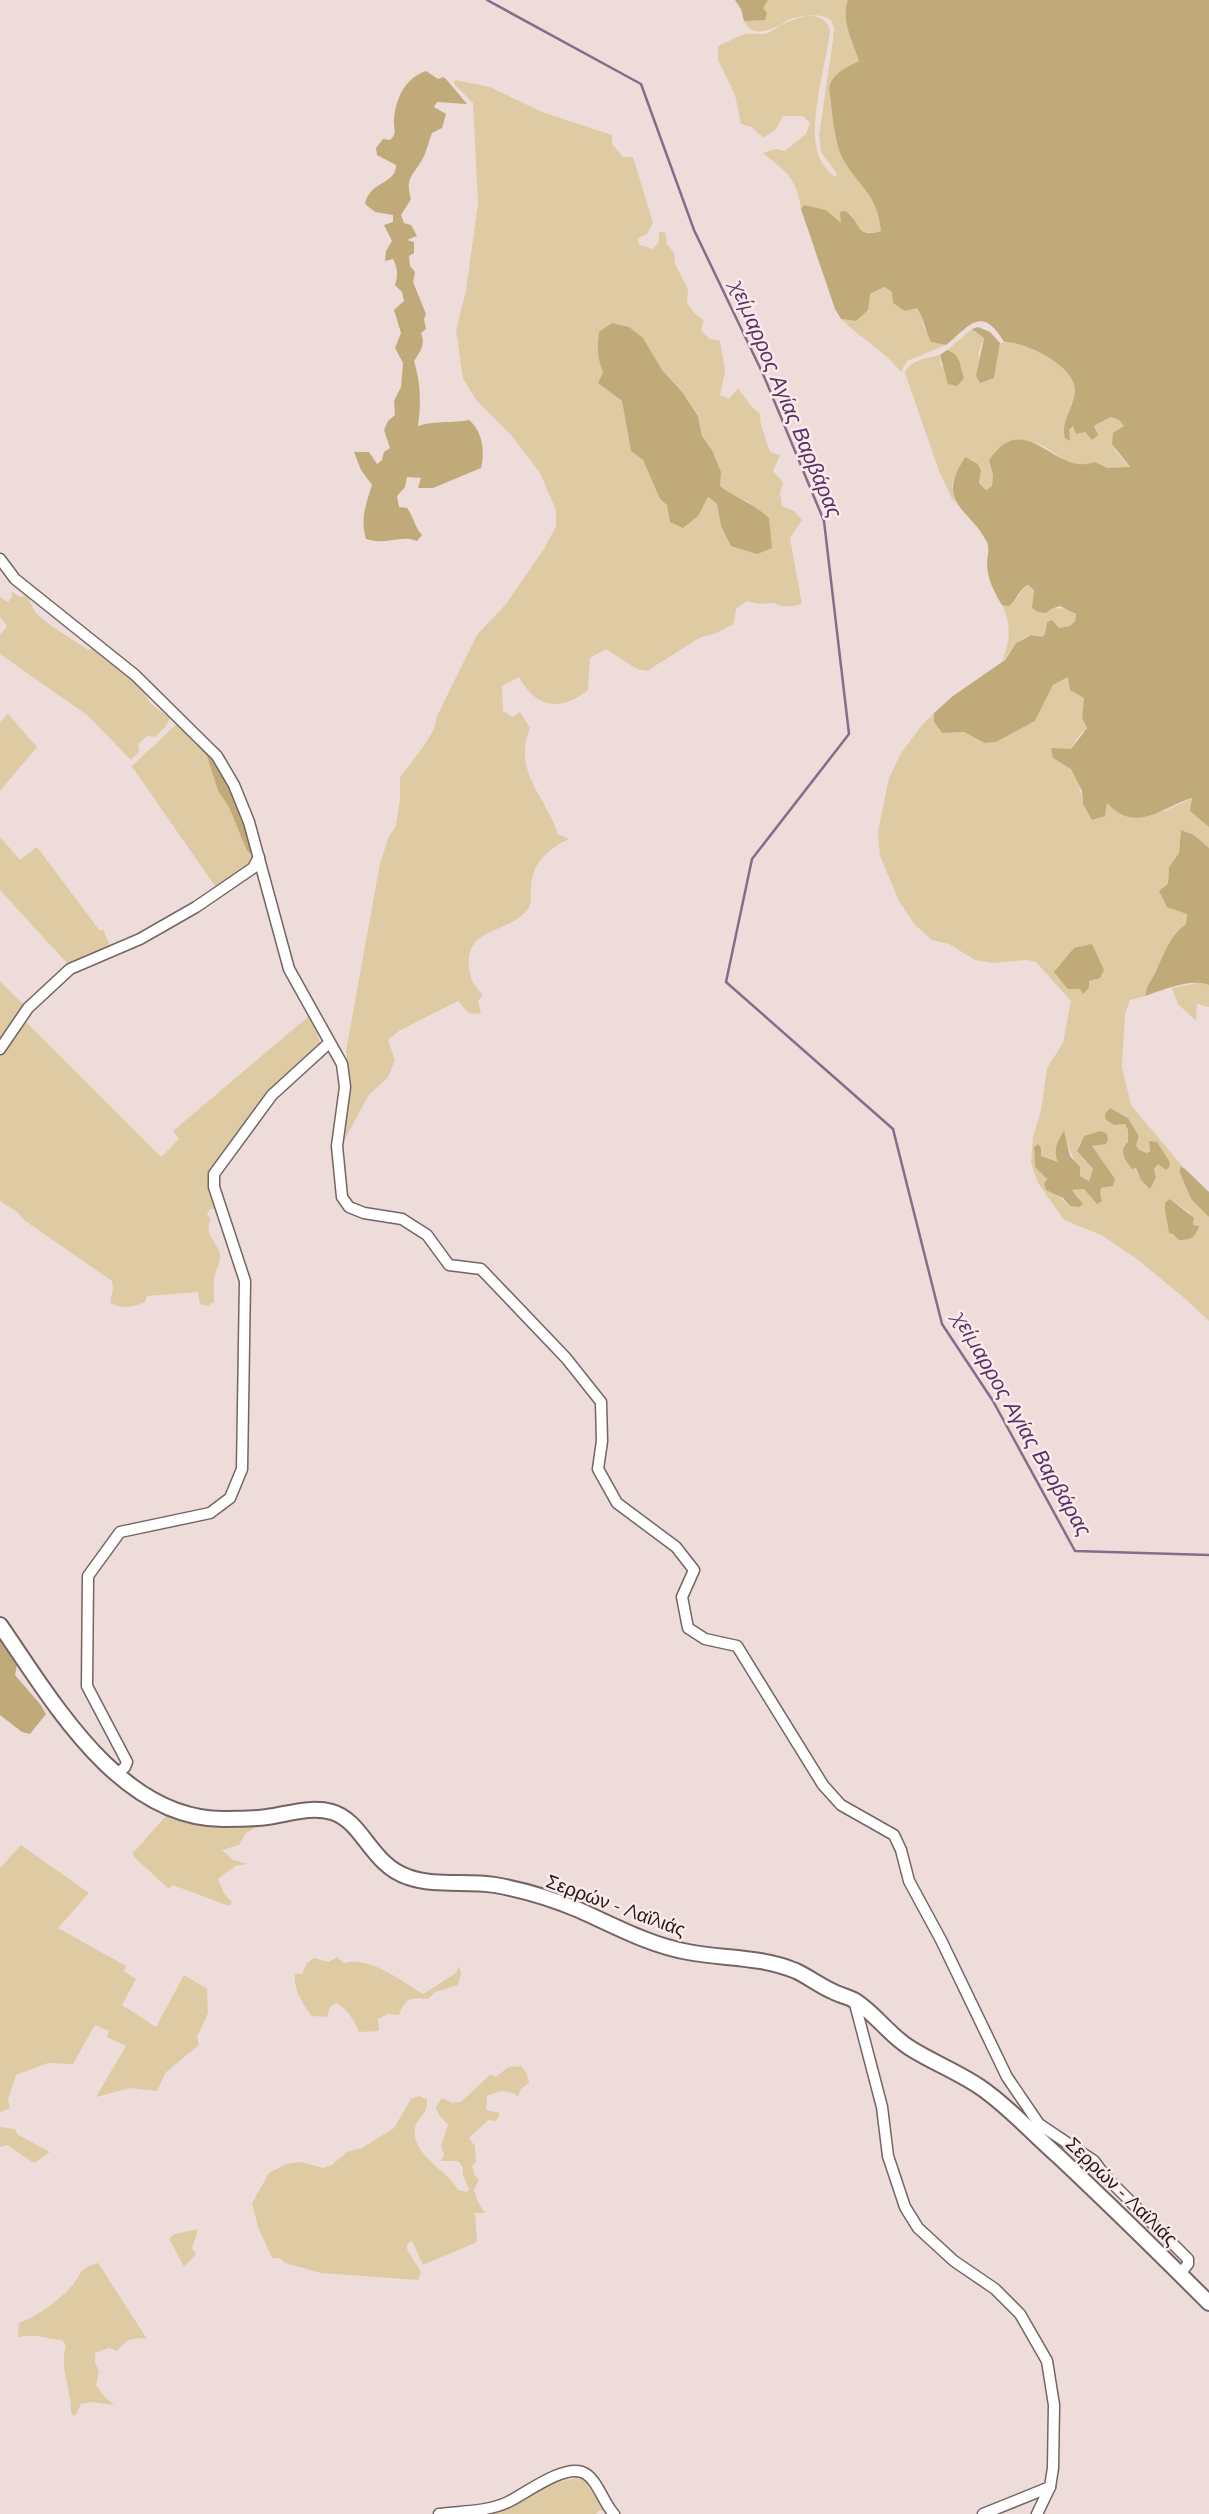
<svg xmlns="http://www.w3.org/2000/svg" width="1209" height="2514" font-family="Montserrat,sans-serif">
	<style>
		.green { fill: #decba4; fill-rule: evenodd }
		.forest { fill: #c1aa7a }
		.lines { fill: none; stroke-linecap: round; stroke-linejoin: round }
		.stream { stroke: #846d8a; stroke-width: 2.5 }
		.street-casing { stroke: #746564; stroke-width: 13 }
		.secondary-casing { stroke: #746564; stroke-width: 18 }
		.street { stroke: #fff; stroke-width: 10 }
		.secondary { stroke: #fff; stroke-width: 14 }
		.labels { text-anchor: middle; stroke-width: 5; stroke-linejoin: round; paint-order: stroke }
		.street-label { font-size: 19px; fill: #1e1818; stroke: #fbeae9 }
		.water-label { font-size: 21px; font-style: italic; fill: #593168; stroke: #fbeae9 }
	</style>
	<rect width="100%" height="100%" fill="#eedcdb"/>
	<!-- green -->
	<g class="green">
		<path d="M768 0H848C840 19 853 43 860 61 847 67 832 75 829 89 832 109 834 142 844 159 861 190 877 192 881 231 861 236 860 230 850 214L842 224 826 210 804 206 801 209C797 178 786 172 763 153L776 149 785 151 806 134 810 123 803 116H783L776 129 763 138 752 127 741 124 735 95 718 60V46C727 43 734 37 743 35 751 32 761 36 770 32 776 29 782 23 788 20 803 14 826 12 830 31 826 63 809 121 817 150 819 161 827 170 835 177L837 174 821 152 819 135 833 40 834 28 831 20C797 0 761 53 744 21L753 19Z"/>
		<path d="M455 80 490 87 542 112 612 135V144L623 157H633L653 223 647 234 637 239 640 245 652 249 659 242V232H665L667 244 674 253 675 264 688 289 687 303 695 314 704 320 701 330 710 339 720 341 725 371 720 395 729 399 738 388 752 407 760 414 761 425 770 452 780 455 773 471 783 482 780 493 782 506 794 511 802 520 790 538 802 604C792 606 783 609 775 603L760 604 747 601 736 609 734 624 716 633 699 638 647 671 637 669 606 649 590 658 588 690C560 712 536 708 519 677L502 686 503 711 513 717 520 712 530 728C512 772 546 796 558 834L569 839C549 849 533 861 531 886 530 893 532 901 529 907 514 933 464 926 469 967 470 980 474 985 483 995L478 1001 481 1014 469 1013 458 1001 399 1031 388 1040 395 1060 388 1077 368 1096 342 1145 349 1077 346 1051 380 863 389 836 396 826 400 799V777L424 746 434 729 437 716 477 635 506 604 544 549 556 526V510L540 473 511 435 476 400 463 378 456 330 466 290 478 203 473 103 454 84ZM599 332 662 370 683 393 698 415 702 436 712 450 720 486 734 496 749 502 770 534 772 548 721 526 717 504 707 497 703 507 660 499 643 460 631 450 622 401 598 383 603 372C597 358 597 347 599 332Z"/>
		<path d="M884 287 917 307 922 315 923 325 931 342 946 345 907 361 901 372C884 350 860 338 841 319L856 321 867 310 870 294Z"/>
		<path d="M972 329 984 338 979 351 980 382 994 378 1000 343C1020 338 1067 363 1074 382 1079 396 1067 417 1063 430H1069L1073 425 1085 432 1092 440 1093 427 1111 417 1119 420 1124 426 1115 450 1130 468H1108L1095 462C1062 474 1048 437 1025 443 1013 446 1000 454 990 459L993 475 992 486 986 490 979 483 981 471 978 464 964 457 952 484 955 505 939 471 905 373C909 360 928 358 940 355L941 366 963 378C959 364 962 355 947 350Z"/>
		<path d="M1028 585 1034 590 1033 601C1038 604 1046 608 1052 608 1064 609 1065 606 1076 614L1075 621 1070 626 1059 628 1042 637 1031 635 1023 638 1016 643 1002 662C1010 641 1012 626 1002 605 1018 607 1017 592 1028 585Z"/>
		<path d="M12 592 20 597 26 596C32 602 32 610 37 614 52 628 71 638 88 650L92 648 136 680 151 704 170 718 166 726 155 737 147 736 138 744 139 752 131 760 87 715 0 654V635L7 626 0 617V597L8 602 12 597Z"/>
		<path d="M1068 677 1084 698 1083 718 1087 728C1054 757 1081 774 1083 804L1107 802 1164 811 1193 798 1209 827V848L1194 835 1181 830 1179 853 1169 867 1168 884 1187 914 1186 924C1170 935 1164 954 1156 971 1152 980 1147 985 1145 996L1130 1000 1125 1014 1122 1067 1131 1105 1184 1168 1180 1167V1173L1191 1199 1209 1217V1321L1182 1296 1134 1257 1101 1235 1064 1220 1038 1183 1031 1163 1033 1137 1041 1110 1047 1068 1063 1043 1071 1001 1036 962 1027 960 993 963 975 960 949 944 932 940 915 925 899 901 880 856 878 831 889 778 901 753 923 724 934 713V722L942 733 964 732 983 743 996 742 1035 721 1053 685ZM1074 948 1083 993 1081 989H1068L1060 978 1068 957ZM1110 1108 1128 1118 1139 1136 1136 1145 1138 1150 1147 1153 1157 1142 1163 1152 1154 1169 1156 1177 1150 1188 1141 1180 1135 1168H1131L1125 1160 1128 1142V1130L1125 1124 1114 1125 1106 1120ZM1068 1142C1070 1157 1079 1163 1080 1176L1089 1181 1093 1169 1077 1151 1080 1142 1099 1145 1091 1146 1107 1169 1108 1187 1101 1188 1100 1194 1090 1193 1085 1189 1071 1190 1079 1197 1070 1206 1055 1193 1047 1179 1035 1167 1034 1147 1041 1148V1156L1058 1162ZM1170 1199 1190 1213 1193 1225 1199 1226 1169 1233Z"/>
		<polygon points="8,714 37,747 0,791 0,722"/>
		<path d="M179 722 185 732 207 756 218 791 229 807 247 851 253 856C249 872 230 880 217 889L133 768 132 766Z"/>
		<polygon points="0,837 20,860 37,847 100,931 103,929 112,951 70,965 65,961 0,890"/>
		<polygon points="0,981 25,1006 2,1040 0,1038"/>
		<polygon points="1202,982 1209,985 1209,1007 1197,1004 1196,1021 1178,1004 1172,988"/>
		<path d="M310 1015 321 1044 302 1063 211 1180 214 1209H210L207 1215 211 1219C204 1234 214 1238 219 1251 223 1262 215 1269 214 1279 213 1287 214 1295 214 1302L208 1306 200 1304 198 1292 147 1296 145 1302C131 1308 123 1309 110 1303L113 1288 112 1281 24 1220 17 1212 0 1201V1053L24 1020 161 1157 179 1139 173 1131Z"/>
		<polygon points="167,1815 201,1825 246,1824 270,1820 246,1833 239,1845 222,1850 233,1860 248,1864 235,1866 218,1879 224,1893 232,1902 229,1906 173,1885 169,1889 134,1857 133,1853"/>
		<polygon points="21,1845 89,1893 58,1928 126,1966 124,1971 136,1979 122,2005 156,2027 184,1975 207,1989 208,2013 197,2037 199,2045 166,2072 157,2091 130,2088 96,2097 126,2046 107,2037 109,2031 95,2025 73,2064 48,2063 16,2075 8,2099 10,2108 0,2112 0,1868"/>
		<path d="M337 1957 344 1963C371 1956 399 1980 423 1994L456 1973 459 1966 461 1974 458 1985 435 1992 428 1999C411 1997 404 1999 399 2015L388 2014 378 2019 379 2031 359 2032C354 2020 348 2009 336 2003L330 2007 327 2017 312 2016C303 2005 293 1988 295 1974H302L307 1963 314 1958 329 1962Z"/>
		<path d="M521 2066 527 2074 529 2083 521 2089 518 2097C509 2088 497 2091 487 2096L486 2110 500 2113 496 2121 488 2120 469 2138 475 2146 476 2162 472 2166 474 2174 479 2180 474 2190 477 2200 485 2213H475L477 2242 423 2265 412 2241 407 2244V2249L421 2272 418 2280 321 2273 285 2263 279 2258H272L258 2227 252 2203 269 2173 286 2164 301 2162 323 2168 332 2165 347 2152 362 2148 394 2128 411 2099 419 2096 427 2099C428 2116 418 2116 415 2128 411 2156 448 2170 458 2190L466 2192 469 2190 463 2175V2167L458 2161H441L444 2155 441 2146 448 2125 439 2115 436 2107 442 2098 452 2103 461 2102 491 2074 495 2077 509 2067Z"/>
		<polygon points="0,2127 15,2129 18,2135 50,2152 34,2163 7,2145 0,2147"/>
		<polygon points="198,2229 192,2248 196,2254 184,2267 169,2238 175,2234"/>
		<path d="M98 2263 147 2339C132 2337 127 2339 117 2351L109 2348 95 2353V2363L99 2371 96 2385 104 2396 114 2405 90 2402 81 2404 75 2416 71 2413C72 2390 59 2368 66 2346L62 2340C44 2339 38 2333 18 2337L19 2323C36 2317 57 2302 70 2288 82 2275 78 2268 98 2263Z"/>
		<polygon points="576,2478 585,2479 594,2488 607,2512 600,2510 596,2514 477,2514 542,2486"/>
	</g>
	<!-- forest -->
	<g class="forest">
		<polygon points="735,0 768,0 763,8 767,13 765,20 744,21 741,9"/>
		<path d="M848 0H1209V827L1190 811 1192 798C1160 808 1136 834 1107 803L1105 816 1092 820 1083 804 1082 791 1071 769 1053 758 1051 748 1071 749 1087 728 1082 718 1084 698 1070 690 1068 677 1053 685 1035 721 996 742 984 743 964 732 942 733 934 722V713L953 696 1005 660 1016 643 1031 635 1042 637 1045 634 1047 622 1052 620 1059 628 1070 626 1075 621 1076 614 1060 606 1051 609 1046 613 1038 612 1032 608 1034 590 1028 585C1019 589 1017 600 1009 606L1002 605C995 593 987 579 987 564 987 557 990 549 987 542 968 506 935 505 965 457L978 464 981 471 979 483 986 490 992 486 993 475 989 460C1026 406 1054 477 1095 462L1108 468 1130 467 1112 444 1113 433 1124 426 1119 420 1111 417 1094 426 1098 435 1092 440 1085 432 1076 434 1073 426 1069 430 1070 441 1065 438C1060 422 1074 408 1075 391 1077 367 1025 341 1004 342 982 304 969 326 946 345L931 342C925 331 924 318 917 308L905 311 893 303 892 292 884 287 870 294 868 310 856 321 841 319 835 309 801 209 804 205 826 210 841 223 840 212 845 211C862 222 855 239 881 231 877 193 860 189 843 159 834 142 832 109 829 89 831 74 847 67 859 61 853 42 840 19 848 0Z"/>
		<path d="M426 71 438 79 443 77 446 79 467 104 437 102 434 107 446 114 442 128 432 133C429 141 427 149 424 156 415 175 404 176 411 199L401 215 404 223 411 225 417 236 407 240 414 242V253L409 256 410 266 415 272 413 282 426 314 424 319 426 329 421 333C426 344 420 352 414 361 421 384 421 403 418 426 430 421 454 423 469 420 483 432 485 452 481 468L433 488H418L421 478 407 477 405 487 397 496 399 507 407 508C414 517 414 526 422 535L417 541C399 534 388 546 366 539 360 519 366 504 372 485L361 470 354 452H369L377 464 382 460 384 452 390 448 384 430 388 421 395 415 394 401 401 387 403 363 395 348 401 333 394 310 404 301 402 292 395 285C398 275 398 269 393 259L385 261 386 251 392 241 384 225 393 222V215L375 212 365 204C370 180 396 185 396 165L377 155 376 148 383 139 390 140C398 133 393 129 394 119 396 98 405 78 426 71Z"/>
		<path d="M612 323 629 327 643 338 662 370 683 393 698 416 702 436 712 450 721 472 720 486C736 498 754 504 769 518L772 548 757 554 731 546 721 526 717 504 708 497 698 516 683 528 670 522 667 505 660 499 643 460 631 451 622 401 598 383 603 372C597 358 597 347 599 332Z"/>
		<polygon points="978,327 990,332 1000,343 994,378 980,383 976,376 984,338 972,329"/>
		<path d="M947 350C962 355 959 364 964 378L957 386 948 384 940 355Z"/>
		<polygon points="179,722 215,758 230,784 253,846 253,856 247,851 229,807 218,791 207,756 185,732"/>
		<path d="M1181 830 1194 835 1209 848V985C1190 978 1164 990 1145 996 1147 984 1152 980 1156 971 1164 954 1170 935 1186 924L1187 914 1167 907 1159 891 1168 884 1169 867 1179 853Z"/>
		<polygon points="1092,944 1104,970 1100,978 1089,981 1089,988 1083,994 1080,989 1068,989 1054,972 1074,948"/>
		<path d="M1110 1108 1128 1118 1139 1136 1136 1145 1139 1150 1147 1153 1150 1151 1149 1141 1157 1142 1169 1161 1170 1166 1166 1170 1158 1164 1154 1169 1156 1177 1150 1189 1141 1180 1136 1168 1132 1169C1125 1160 1118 1151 1128 1142V1130L1125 1124 1114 1125 1106 1120 1105 1114Z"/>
		<path d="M1064 1131 1070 1156 1080 1167V1176L1089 1181 1093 1169 1077 1151 1084 1136 1101 1131 1107 1134 1108 1140 1106 1144 1092 1146 1115 1179 1113 1186 1101 1188 1100 1194 1102 1201 1097 1204 1084 1189 1072 1190 1083 1204 1079 1207 1070 1206 1063 1198 1046 1190 1044 1184 1047 1179 1035 1167 1034 1147 1038 1144 1041 1148V1156L1058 1162C1053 1150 1057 1141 1064 1131Z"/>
		<polygon points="1180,1167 1184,1168 1209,1192 1209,1217 1191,1199 1180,1173"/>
		<path d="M1170 1199 1194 1218 1193 1225 1199 1226C1195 1238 1191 1240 1179 1240L1173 1234 1169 1233C1168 1222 1164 1214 1165 1203Z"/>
		<polygon points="0,1635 18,1659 15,1675 40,1704 46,1714 30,1734 22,1732 0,1715"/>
	</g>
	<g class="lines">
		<!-- stream -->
		<polyline class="stream" points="487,0 641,84 694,230 763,374 824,521 849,734 752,859 726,982 893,1129 942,1324 993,1401 1075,1551 1209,1555"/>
		<defs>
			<g id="street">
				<polyline points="0,559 15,579 135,675 217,756 234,785 249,822 289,969 342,1064 345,1087 337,1146 342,1197 349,1207 364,1213 402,1219 427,1235 449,1265 481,1269 566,1358 601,1402 602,1441 598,1469 617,1503 676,1547 694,1570 682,1597 688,1628 705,1639 737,1646 823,1785 841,1805 894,1835 901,1850 909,1881 941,1940 1007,2077 1039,2124 1094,2161 1106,2177 1188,2259 1188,2264 1180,2274"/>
				<polyline points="0,1049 28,1008 70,969 140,939 196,907 253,868 259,857"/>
				<polyline points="117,1774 125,1767 127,1762 87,1686 88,1576 120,1532 210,1513 230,1498 242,1469 245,1281 214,1187 214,1174 272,1095 329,1043"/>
				<polyline points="854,2000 882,2107 888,2156 905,2207 918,2228 954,2261 995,2289 1020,2314 1047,2361 1054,2405 1053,2468 1050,2487 1037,2514"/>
				<path d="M439 2514C462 2511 487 2512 508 2502 525 2494 562 2465 582 2472 597 2477 603 2503 614 2514"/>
				<polyline points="983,2514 1050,2487"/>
			</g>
			<path id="secondary" d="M0 1625C52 1700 119 1819 223 1819 237 1819 253 1819 267 1817 289 1814 310 1806 332 1812 363 1821 371 1865 408 1877 436 1887 466 1880 495 1885 523 1890 553 1899 579 1910 615 1926 649 1945 688 1952 724 1959 760 1956 796 1971 809 1977 820 1986 834 1992 840 1995 848 1997 854 2000 875 2013 889 2035 910 2048 932 2062 958 2072 980 2087 1008 2106 1032 2133 1057 2155 1109 2204 1159 2253 1209 2303"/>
		</defs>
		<!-- street casing -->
		<use href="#street" class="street-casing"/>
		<!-- secondary casing -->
		<use href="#secondary" class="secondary-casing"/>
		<!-- street -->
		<use href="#street" class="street"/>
		<!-- secondary -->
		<use href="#secondary" class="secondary"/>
	</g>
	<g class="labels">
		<!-- street labels -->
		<g class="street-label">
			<text transform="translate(616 1905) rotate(20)" y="7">Σερρών - Λαϊλιάς</text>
			<text transform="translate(1122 2191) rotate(44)" y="7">Σερρών - Λαϊλιάς</text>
		</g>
		<!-- water labels -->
		<g class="water-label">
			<text transform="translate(786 399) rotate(67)" y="7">χείμαρρος Αγίας Βαρβάρας</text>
			<text transform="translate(1022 1424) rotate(60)" y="7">χείμαρρος Αγίας Βαρβάρας</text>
		</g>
	</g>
</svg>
